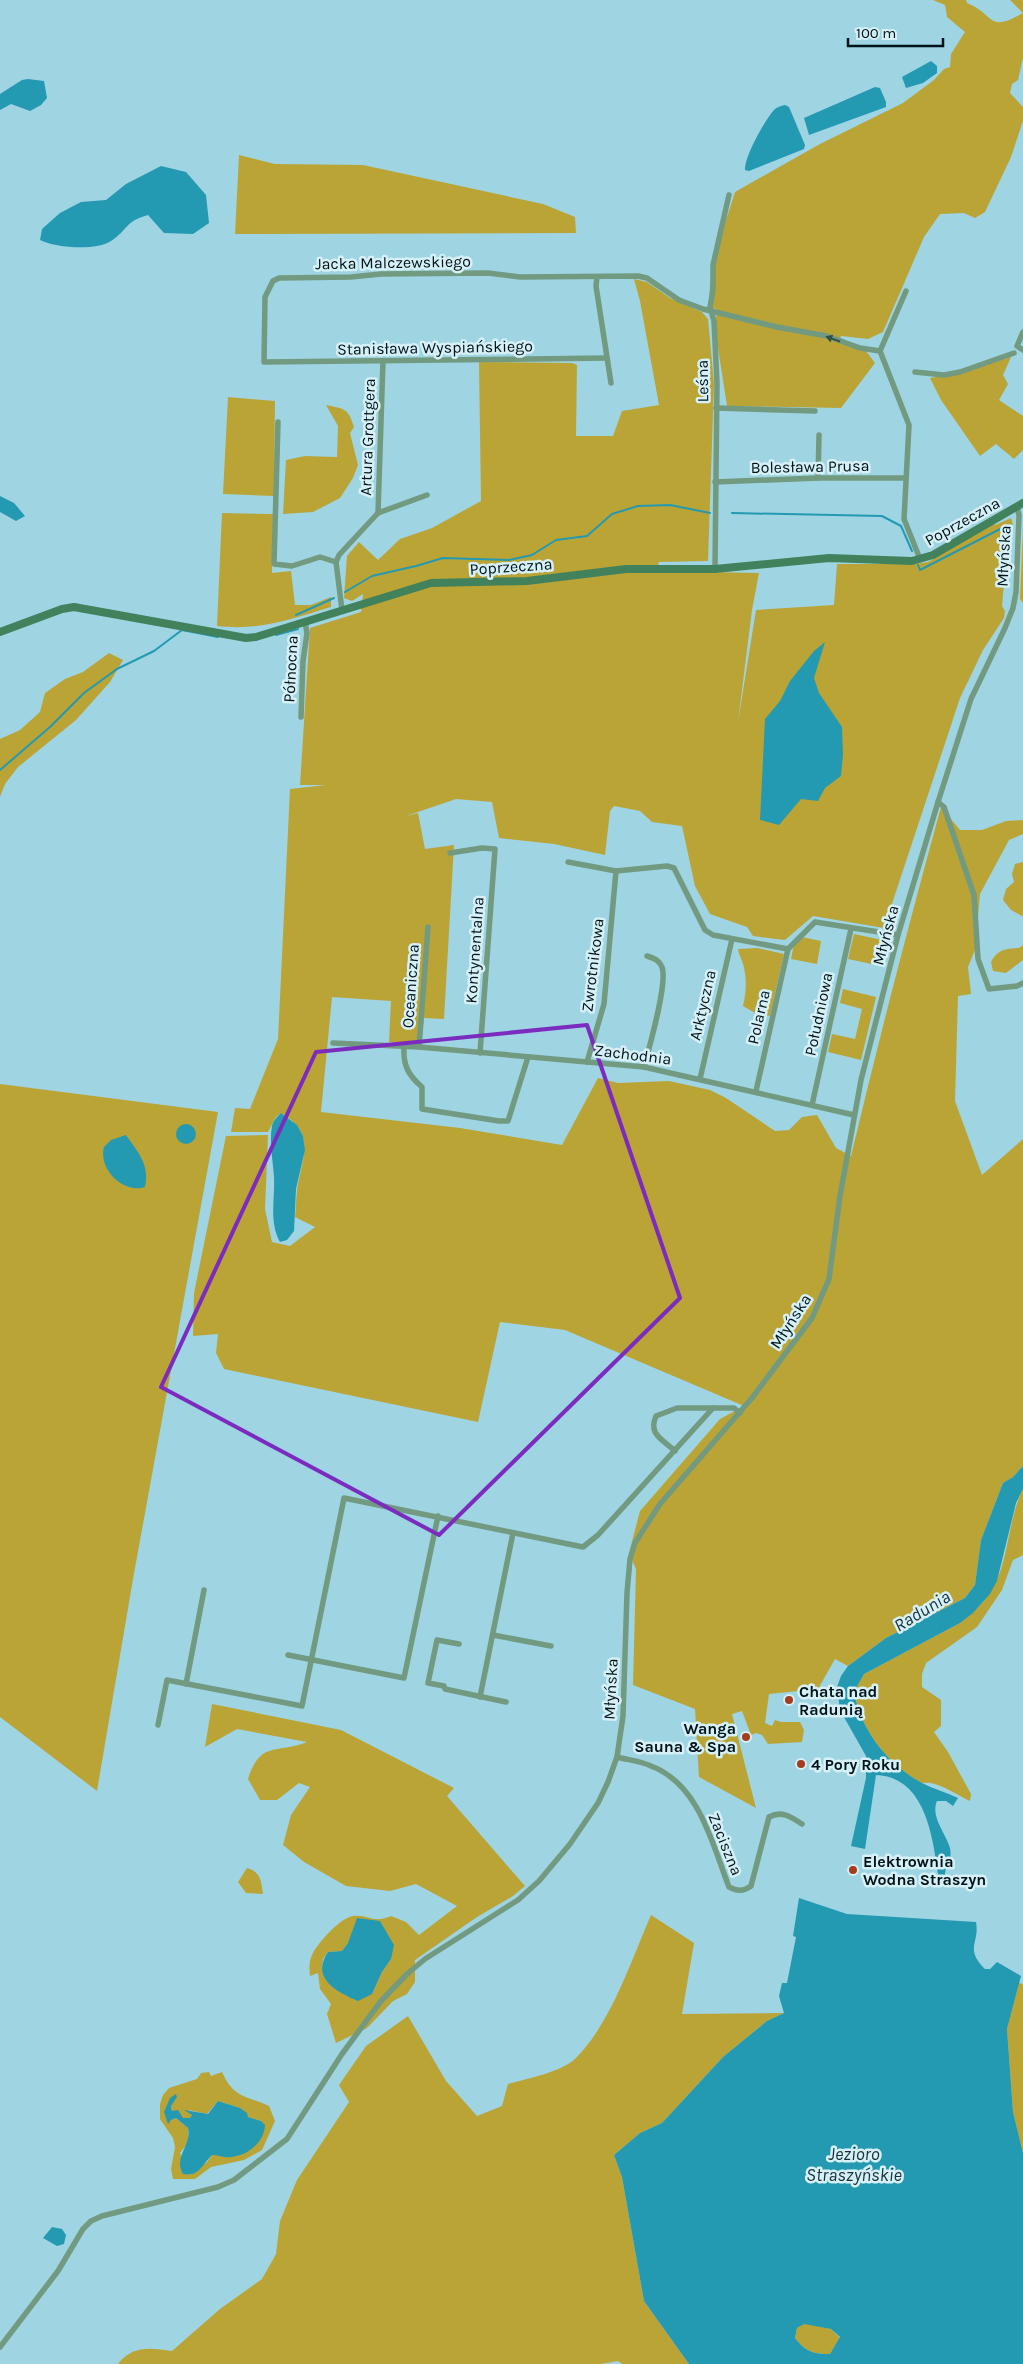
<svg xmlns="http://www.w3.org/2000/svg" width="1023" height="2364" font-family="Karla,sans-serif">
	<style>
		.green { fill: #bba436; fill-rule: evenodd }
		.water { fill: #2399b2; fill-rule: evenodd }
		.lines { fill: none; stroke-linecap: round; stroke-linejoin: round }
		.stream { stroke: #2399b2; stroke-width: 2 }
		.street { stroke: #719a80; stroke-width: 5.5 }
		.secondary { stroke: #41825d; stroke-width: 8 }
		.oneway { fill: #335047 }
		.marked { fill: none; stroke: #7b2cbf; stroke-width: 4; stroke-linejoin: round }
		.poi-dot { fill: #a43c1d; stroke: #d6f0f7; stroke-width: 2 }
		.labels { text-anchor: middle; stroke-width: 5; stroke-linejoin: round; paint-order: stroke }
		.street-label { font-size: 16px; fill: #011318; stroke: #d6f0f7 }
		.poi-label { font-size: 16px; font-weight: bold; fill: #011318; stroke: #d6f0f7; text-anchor: start }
		.water-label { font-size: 18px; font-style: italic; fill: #172f36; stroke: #d6f0f7 }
	</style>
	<rect width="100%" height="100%" fill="#9fd4e3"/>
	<!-- green -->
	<g class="green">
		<path d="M933 0H966L967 3C995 14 987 34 1023 13L1010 0H1023V58L1018 80 1012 84 1010 93 1023 107V121L1011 157 985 212 975 218 964 213 940 214 924 237 883 332 868 339 841 336 839 342 866 351 875 363 841 408 727 406 715 329 717 309 710 308C706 269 724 229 735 192L820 144 903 103 934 80 944 69 950 67 951 54 965 32 947 17 945 5Z"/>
		<polygon points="239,155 275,164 363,165 543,204 575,217 576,233 235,234"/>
		<path d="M634 279 647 282 670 298 702 312 708 319 714 384 708 561 659 562 656 571 759 573 752 610 738 722 756 610 834 605 837 564H914L928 562 994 523 995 525 1011 518 1013 524 1008 538 1002 606 1005 611 1004 618 983 650 960 698 884 928 813 916 785 940 753 936 747 927 710 914 695 886 682 826 652 822 640 811 614 806 610 811 605 855 554 844 499 838 492 802 456 799 406 816 418 813 425 849 454 845 444 1019 424 1018 421 1045 389 1042 391 1001 332 997 321 1112 460 1128 562 1145 598 1078 618 1083 669 1081 710 1090 726 1098 775 1131 789 1130 802 1117 817 1115 836 1148 851 1156C879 1039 909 923 941 807L960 830H982L1006 821 1023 820V834L1009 840 980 894 975 950 968 967 971 994 958 996 955 1101 982 1175 1023 1139V1466L1013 1477 1003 1483 981 1540 975 1585 965 1598 886 1638 848 1666 835 1659 818 1689 769 1694 765 1723 772 1726 775 1720 781 1722H800L804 1730 802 1742 768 1744 762 1735 756 1733 751 1735 742 1711 732 1714 756 1808 699 1777 695 1709 633 1685 636 1569 629 1553 640 1511 720 1419 744 1406 565 1330 500 1322 478 1422 224 1369 216 1353 218 1334 193 1336 194 1293 226 1136 268 1135 265 1209 272 1242 290 1246 315 1227 295 1217C296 1208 296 1199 297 1190 302 1157 317 1134 281 1113L276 1117 268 1132H231L235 1108 250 1109 278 1039 290 789 326 785H300L310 628 361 612 363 594 352 601 344 598 347 556 359 542 378 560 400 539 432 528 481 501 479 362 572 363 577 365 576 436H613L622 411 659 405 640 301Z"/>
		<polygon points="1011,357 1003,375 1008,384 999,400 1023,416 1023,450 1014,459 996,444 980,456 941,400 930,378 955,374"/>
		<polygon points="228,397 275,401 274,496 223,494"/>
		<path d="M326 405C345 409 348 408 354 427L350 433 358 465 353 478 340 498 313 512 283 514 286 460 305 456 337 457 338 426Z"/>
		<path d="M222 513 273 514 272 573 291 571 295 605H311L331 597V607C291 619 261 631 217 626Z"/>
		<polygon points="1023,528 1023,603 1020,599"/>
		<polygon points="109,653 123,660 110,682 76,720 18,767 5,784 0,797 0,739 20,730 40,712 45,693 65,679 83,672"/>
		<polygon points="1023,862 1023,916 1022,916 1011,910 1003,900 1006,889 1014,882 1012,874 1015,864"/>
		<polygon points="854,934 887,941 881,966 848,959"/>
		<polygon points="802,937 821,941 817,964 791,959 794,944"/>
		<path d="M1023 945V960L1006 973 993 971 991 962C998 949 1006 949 1019 948Z"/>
		<path d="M757 948 784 954 770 1016 755 1013 743 1006C746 993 747 981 744 968 743 961 739 956 738 949Z"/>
		<polygon points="843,989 876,997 861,1060 828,1052 832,1034 855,1039 862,1009 840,1003"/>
		<polygon points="0,1084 218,1112 133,1579 97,1791 0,1717"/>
		<path d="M1023 1489V1555L1013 1560 1002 1590 977 1627 926 1663 922 1674V1687L941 1700V1726L934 1732 948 1752 971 1794 970 1801C957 1795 945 1786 931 1783 927 1782 924 1784 920 1782 886 1763 861 1729 854 1692L864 1674 960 1623C971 1614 982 1605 990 1593 1009 1565 1007 1521 1023 1489Z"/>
		<path d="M212 1704 341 1730 454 1788 447 1796 525 1886 513 1896 477 1917 415 1960V1982L407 1994 393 2001 367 2028 336 2043 327 2014 331 2004 320 1989 318 1973 310 1976C309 1968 309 1960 313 1953 319 1942 340 1918 353 1916 369 1914 372 1924 391 1916L406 1922 419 1935 457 1906 416 1884 390 1891 346 1886 304 1862 283 1845 291 1815 310 1787 299 1783 277 1800H260L248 1779C260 1740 278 1754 307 1742L237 1729 205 1747ZM348 1943 391 1959 382 1972 372 1994 322 1967 323 1959 328 1952 342 1951Z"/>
		<path d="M247 1868C261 1872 261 1881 263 1894L246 1893 238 1882Z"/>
		<path d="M651 1915 694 1943 682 2014 784 2013 767 2021 723 2057 662 2123 640 2133 614 2155 622 2177 644 2301 689 2364H622L618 2361 601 2364H118C133 2345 150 2348 172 2351L220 2309 262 2279 276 2254 280 2221 297 2180 349 2102 339 2085 366 2046 408 2016 446 2081 477 2116 502 2106 508 2084C526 2079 562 2072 576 2058 611 2023 631 1961 651 1915Z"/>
		<polygon points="1019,1983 1023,1984 1023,2153 1013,2112 1007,2029"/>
		<path d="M209 2072 211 2076 222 2072C234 2099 246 2095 269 2106L275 2121 262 2150 244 2160 211 2167 195 2179H173L171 2169 175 2147 173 2138 160 2119V2104L163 2095 169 2088 197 2079 201 2073ZM170 2098 173 2102 171 2106 172 2111 182 2118H190L192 2115 188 2110 207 2114 218 2101 240 2108 248 2117 261 2121 219 2155H212L207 2162 190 2175 180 2153 188 2143V2128L176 2118 171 2120Z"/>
		<path d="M804 2323 831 2329 840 2338 830 2354C813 2354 806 2352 795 2338L797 2328Z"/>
	</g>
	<!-- water -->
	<g class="water">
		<polygon points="931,61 937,66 937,73 923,83 906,88 902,77"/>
		<polygon points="28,79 44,81 47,98 41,105 30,111 11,104 0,110 0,94 22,80"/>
		<polygon points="875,87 880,88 886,102 886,107 809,135 804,118"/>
		<path d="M785 105 789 107 805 145 804 149 749 171 745 170C744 157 765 120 774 110 777 107 781 106 785 105Z"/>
		<path d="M161 166 186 172 206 195 209 223 193 234 164 233 148 215C125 221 128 230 111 241 97 251 55 248 40 240L42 229 60 213 81 202 106 200 126 184Z"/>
		<polygon points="0,496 14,503 25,516 16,521 0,512"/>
		<polygon points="825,642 814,678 819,693 842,727 843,755 841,776 825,788 818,801 801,799 779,825 760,820 765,719 780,701 790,681 814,651"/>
		<path d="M281 1113 297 1125 303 1136 305 1150 296 1189 294 1231 287 1240 280 1242C269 1222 275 1199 274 1177 273 1161 269 1142 272 1126 273 1121 277 1117 281 1113Z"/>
		<circle cx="186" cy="1134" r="10"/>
		<path d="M126 1135C138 1152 150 1165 145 1187 123 1194 98 1169 104 1147L111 1140Z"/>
		<path d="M1023 1466V1489L1016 1503 997 1581 990 1594 973 1613 960 1623 864 1674 854 1692C861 1730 887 1764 922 1783 933 1789 946 1792 958 1798L953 1806 946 1801H937C930 1817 946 1833 950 1848 951 1852 950 1857 951 1861H947L944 1880H939C933 1840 927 1777 876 1775L865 1849 851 1846 866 1778V1756L840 1710 837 1687 841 1676 848 1666 886 1638 965 1598 975 1585 981 1540 1003 1483 1013 1477Z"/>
		<path d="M799 1898 847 1914 976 1922C980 1943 964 1948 985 1969H990L997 1962 1021 1976 1007 2029 1013 2112 1023 2153V2364H689L644 2301 622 2177 614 2155 640 2133 662 2123 723 2057 767 2021 784 2013 779 1996 782 1983H787L796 1937 793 1936ZM804 2324 831 2329 840 2337 830 2354C813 2354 806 2352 795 2338L797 2328Z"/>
		<path d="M357 1918 380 1921 394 1945 391 1959 382 1972 372 1994 358 2001C337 1992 310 1978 328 1952L342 1951 348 1943Z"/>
		<path d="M176 2094 177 2097 171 2106 172 2111 178 2110 183 2118H190L192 2115 184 2110 208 2114 218 2101 240 2108 247 2113 248 2117 261 2121 265 2125C264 2145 243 2159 224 2157 220 2156 216 2155 212 2155 202 2165 199 2177 183 2174 173 2156 192 2146 188 2128L176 2118 171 2120 168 2124 164 2112 170 2098Z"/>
		<polygon points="52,2227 62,2229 66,2235 64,2244 57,2246 43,2238"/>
	</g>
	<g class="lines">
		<!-- stream -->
		<g class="stream">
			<polyline points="732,513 882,516 901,526 912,551"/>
			<polyline points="918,565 920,570 1008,525"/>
			<polyline points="345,592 372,576 416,566 443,558 509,560 532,555 556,540 587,536 612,514 638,506 670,505 710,513"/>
			<polyline points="296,615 334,598"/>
			<polyline points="276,635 298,629"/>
			<polyline points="0,770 50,727 84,693 117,669 154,651 182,630 218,637"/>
		</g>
		<!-- street -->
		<g class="street">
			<polyline points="597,277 596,286 611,383"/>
			<polyline points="1023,332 1017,346 1023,350"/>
			<polyline points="880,351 909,425 904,519 920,559"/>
			<polyline points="880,351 906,291"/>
			<polyline points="607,358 264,362 265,297 273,281 279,278 351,277 381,274 488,273 520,277 638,276 647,278 679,300 703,309 777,327 827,336 860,348 880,351"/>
			<polyline points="915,372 944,375 960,372 1014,353"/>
			<polyline points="716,408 815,411"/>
			<polyline points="278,422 274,564 292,566 320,557 336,562"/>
			<polyline points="818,478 819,435"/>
			<polyline points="715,482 818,478 906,478"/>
			<polyline points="378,513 383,361"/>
			<polyline points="715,569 717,383 714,321 710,307 713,290 713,265 729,195"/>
			<polyline points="342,610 336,562 339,555 378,513 427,495"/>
			<polyline points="301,717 303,661 307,633 305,622"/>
			<polyline points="938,802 944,807 974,895 978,959 989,989 1017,986 1023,983"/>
			<polyline points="450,853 482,848 495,849 480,1053"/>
			<polyline points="568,862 616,871 667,866 674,868 705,930 713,935 788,949 815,922 898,935"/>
			<polyline points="333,1043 419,1047 644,1067 854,1115"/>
			<path d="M404 1047C403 1065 408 1075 422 1087V1109L499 1121H508L528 1057"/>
			<polyline points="419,1047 428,927"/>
			<polyline points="587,1062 604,1004 616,871"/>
			<path d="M644 1067C649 1048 668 983 662 967 659 960 654 958 647 956"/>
			<polyline points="700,1079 732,939"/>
			<polyline points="756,1091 788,949"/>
			<polyline points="812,1105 851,929"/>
			<path d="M675 1451C662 1439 648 1434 656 1416L677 1408H713"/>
			<polyline points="493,1635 551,1646"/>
			<polyline points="459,1644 437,1640 428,1683 444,1686 445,1689 506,1702"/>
			<polyline points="288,1655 404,1678 438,1516"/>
			<polyline points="186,1684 204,1590"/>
			<polyline points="480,1697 513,1533"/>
			<polyline points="158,1725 167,1680 302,1706 344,1498 583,1547 598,1535 713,1408 734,1408 740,1413"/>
			<path d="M617 1757C628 1760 641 1761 651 1766 699 1784 712 1843 729 1887 737 1891 743 1892 751 1886L769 1817C782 1810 791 1817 802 1824"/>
			<polyline points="0,2347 58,2271 83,2229 91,2221 102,2216 218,2187 234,2180 287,2139 342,2054 381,2001 407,1974 425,1959 518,1900 539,1881 570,1844 598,1803 608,1782 617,1757 623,1716 627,1593 630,1559 635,1543 660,1504 752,1398 812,1318 829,1279 840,1196 861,1080 898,935 938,802 971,699 1005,628 1013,608 1016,592 1019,515 1017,507"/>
		</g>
		<!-- secondary -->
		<polyline class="secondary" points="0,632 62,609 74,607 246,638 256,637 431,583 527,581 626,569 715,569 829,558 912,561 933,555 1023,503"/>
	</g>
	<!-- one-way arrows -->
	<defs><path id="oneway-solid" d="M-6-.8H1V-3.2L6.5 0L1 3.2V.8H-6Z" transform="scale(1.25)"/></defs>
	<use class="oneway" href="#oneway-solid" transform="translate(833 339) rotate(-161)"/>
	<!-- marked area -->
	<path class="marked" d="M587 1025 680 1298 439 1535 161 1387 316 1052Z"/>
	<!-- markers -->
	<g class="poi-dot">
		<circle cx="789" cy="1700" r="5"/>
		<circle cx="746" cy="1737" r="5"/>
		<circle cx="801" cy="1764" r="5"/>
		<circle cx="853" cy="1870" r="5"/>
	</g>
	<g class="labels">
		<!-- street labels -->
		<g class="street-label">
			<text transform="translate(393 262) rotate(-1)" y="6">Jacka Malczewskiego</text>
			<text transform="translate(435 347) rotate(-1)" y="6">Stanisława Wyspiańskiego</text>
			<text transform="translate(702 381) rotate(-91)" y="6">Leśna</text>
			<text transform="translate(367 437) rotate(-88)" y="6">Artura Grottgera</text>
			<text transform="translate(810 466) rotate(-1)" y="6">Bolesława Prusa</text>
			<text transform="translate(962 521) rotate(-29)" y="6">Poprzeczna</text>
			<text transform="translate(1003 556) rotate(-87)" y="6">Młyńska</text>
			<text transform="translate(511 566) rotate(-4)" y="6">Poprzeczna</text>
			<text transform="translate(290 669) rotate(-87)" y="6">Północna</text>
			<text transform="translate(885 935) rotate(-75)" y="6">Młyńska</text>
			<text transform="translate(474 950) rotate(-86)" y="6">Kontynentalna</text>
			<text transform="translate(592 965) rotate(-83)" y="6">Zwrotnikowa</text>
			<text transform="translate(410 986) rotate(-86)" y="6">Oceaniczna</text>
			<text transform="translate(702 1005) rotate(-77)" y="6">Arktyczna</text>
			<text transform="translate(818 1014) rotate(-78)" y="6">Południowa</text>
			<text transform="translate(758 1017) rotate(-77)" y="6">Polarna</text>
			<text transform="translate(633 1054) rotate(7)" y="6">Zachodnia</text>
			<text transform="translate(790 1321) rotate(-57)" y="6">Młyńska</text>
			<text transform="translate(610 1689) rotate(-87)" y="6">Młyńska</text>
			<text transform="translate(726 1844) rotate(68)" y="6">Zaciszna</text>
		</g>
		<!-- poi labels -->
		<g class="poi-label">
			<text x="799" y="1697">Chata nad<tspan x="799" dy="18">Radunią</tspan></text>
			<text x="736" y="1734" text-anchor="end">Wanga<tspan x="736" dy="18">Sauna &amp; Spa</tspan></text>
			<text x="811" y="1770">4 Pory Roku</text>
			<text x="863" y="1867">Elektrownia<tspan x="863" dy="18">Wodna Straszyn</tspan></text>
		</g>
		<!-- water labels -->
		<g class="water-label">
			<text transform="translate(922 1611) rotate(-31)" y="6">Radunia</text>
			<text x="854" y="2160">Jezioro<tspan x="854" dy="21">Straszyńskie</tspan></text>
		</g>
	</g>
	<!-- scale -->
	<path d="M848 38v8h95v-8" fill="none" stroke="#011318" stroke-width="2.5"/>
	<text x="856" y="38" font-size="15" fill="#011318" stroke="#d6f0f7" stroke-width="4" paint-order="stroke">100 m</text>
</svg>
